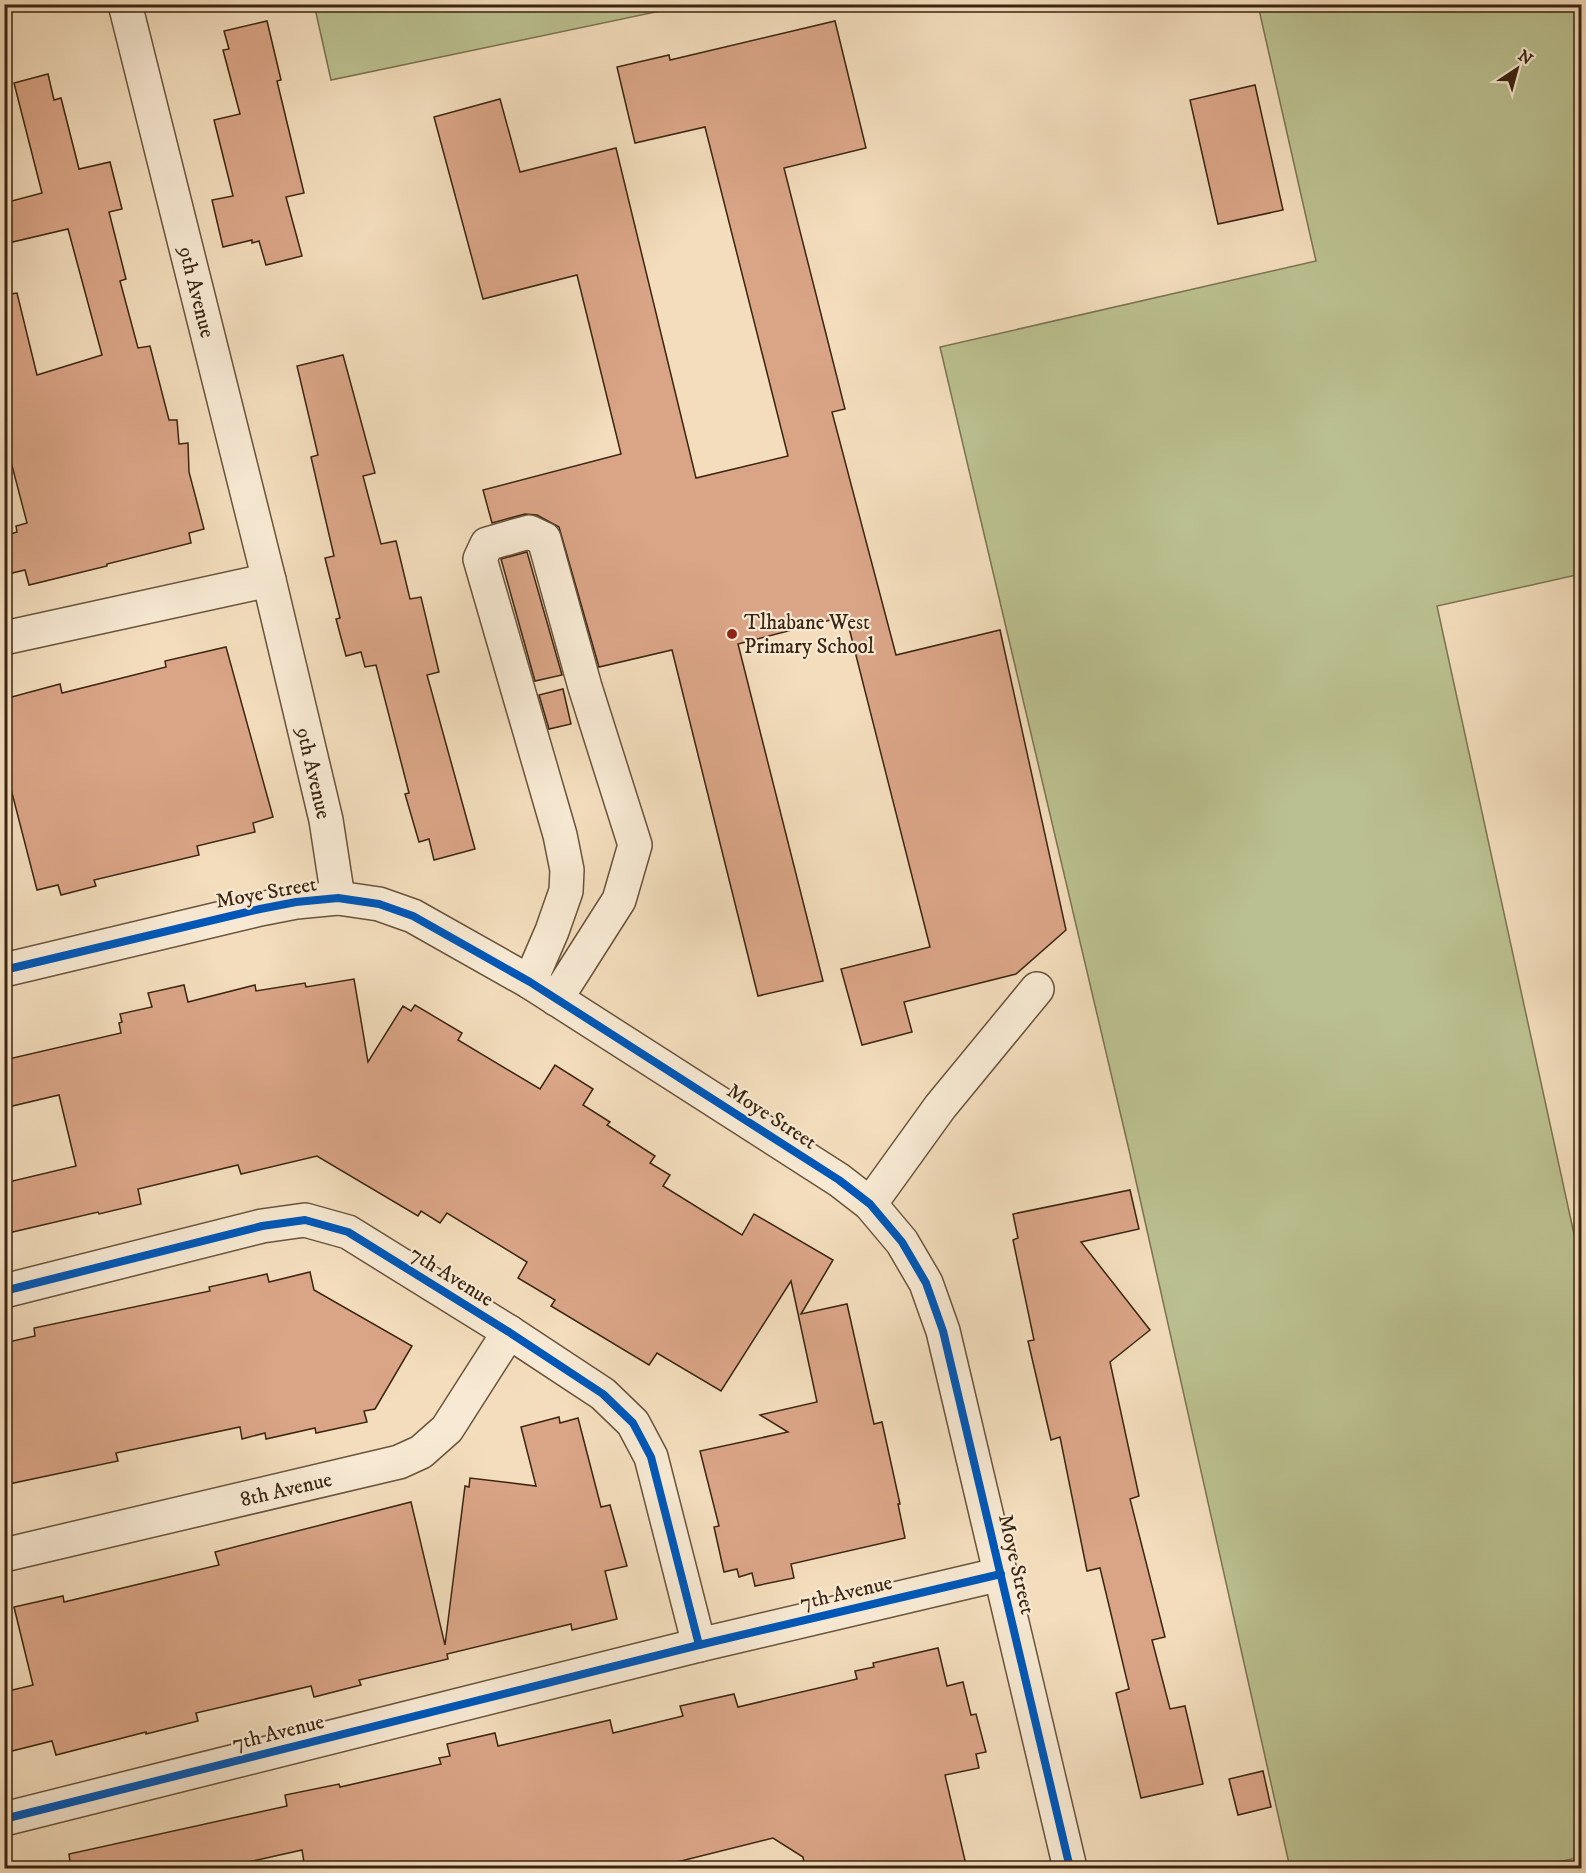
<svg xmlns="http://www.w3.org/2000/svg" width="1586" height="1873" font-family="'IM FELL DW Pica',serif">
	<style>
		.green { fill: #bbc090; stroke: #7b7250; stroke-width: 1.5 }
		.building { fill: #daa587; stroke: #3b2511; stroke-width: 1.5 }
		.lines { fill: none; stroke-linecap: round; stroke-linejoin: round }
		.minor-casing { stroke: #69533c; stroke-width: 36 }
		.minor { stroke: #f7e9d3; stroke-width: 33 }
		.cycleway-casing { stroke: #f7e9d3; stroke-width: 11 }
		.cycleway { stroke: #0057b8; stroke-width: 8 }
		.poi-dot { fill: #8f2418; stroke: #f7e9d3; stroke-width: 2 }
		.labels { text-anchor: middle; stroke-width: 4.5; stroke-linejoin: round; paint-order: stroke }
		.street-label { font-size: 21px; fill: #3b2511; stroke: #f7e9d3 }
		.poi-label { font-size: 21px; fill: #3b2511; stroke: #f7e9d3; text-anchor: start }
	</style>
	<rect width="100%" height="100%" fill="#f3ddbc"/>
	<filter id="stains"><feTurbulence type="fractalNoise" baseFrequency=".00333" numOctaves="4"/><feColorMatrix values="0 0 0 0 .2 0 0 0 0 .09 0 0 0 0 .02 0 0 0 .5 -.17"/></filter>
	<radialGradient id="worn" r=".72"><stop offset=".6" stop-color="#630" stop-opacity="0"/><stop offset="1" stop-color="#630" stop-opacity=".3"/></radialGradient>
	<!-- green -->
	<g class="green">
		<polygon points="314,4 689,4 689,5 331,80"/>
		<polygon points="1258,5 1581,5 1581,574 1437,606 1581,1266 1581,1857 1531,1868 1290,1868 1129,1150 940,347 1316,261"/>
	</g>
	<!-- building -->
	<g class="building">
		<polygon points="267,21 281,80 277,81 304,193 286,197 302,256 266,265 259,241 252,243 252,240 223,247 212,200 233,196 214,120 240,114 223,50 229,49 224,31"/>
		<polygon points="835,21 866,148 784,168 845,409 832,412 896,655 1000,630 1066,930 1016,974 904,1002 912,1032 862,1045 841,969 930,947 846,616 738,644 823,981 758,996 672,650 599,667 559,527 537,515 525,514 492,523 483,490 621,454 577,275 483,299 434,117 500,99 520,172 616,148 696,478 788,456 705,127 635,143 617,67 669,55 670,60"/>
		<polygon points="48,74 54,100 61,98 79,169 110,162 122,209 109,212 126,279 120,281 138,348 150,346 169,420 177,420 179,444 188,443 189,472 204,529 189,533 191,543 107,564 107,566 29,585 25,570 4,575 4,536 17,532 16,526 27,523 4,435 4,295 17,293 37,375 102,355 68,229 4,244 4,203 42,193 14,83"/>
		<polygon points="1255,85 1283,210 1218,224 1190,100"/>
		<polygon points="343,355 375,473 363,476 381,544 396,541 410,599 421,597 439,672 427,675 475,849 434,860 429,839 419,842 405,794 409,793 376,665 365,667 361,652 346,656 336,619 340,618 325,558 334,556 311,457 318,455 297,366"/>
		<polygon points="527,552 562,675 535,681 501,559"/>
		<polygon points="226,647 273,817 253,823 255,832 197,846 199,855 94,880 96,886 61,895 58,885 37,890 4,762 4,699 60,684 62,693 166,667 165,661"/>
		<polygon points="563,689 571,724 549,729 539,695"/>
		<polygon points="354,979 368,1062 403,1006 411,1011 415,1005 462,1033 458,1040 540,1089 555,1065 593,1089 583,1105 610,1122 607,1125 655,1156 650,1163 670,1175 663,1186 742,1235 754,1214 833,1260 801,1314 847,1304 874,1424 882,1422 900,1504 898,1504 905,1538 791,1564 794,1578 755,1586 752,1573 739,1577 737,1569 724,1572 714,1527 719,1526 700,1451 788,1432 760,1415 817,1402 791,1281 721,1391 657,1353 649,1365 551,1306 555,1300 518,1278 527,1262 447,1213 440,1223 421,1211 418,1216 317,1156 241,1174 238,1165 138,1189 141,1204 99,1214 98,1212 4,1234 4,1183 76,1166 59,1095 4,1108 4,1060 121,1033 119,1023 122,1022 120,1014 152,1007 148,993 184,985 188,1002 255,985 256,991 305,983 306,987"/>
		<polygon points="1130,1190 1139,1229 1081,1242 1150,1330 1110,1362 1139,1496 1130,1499 1165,1637 1152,1640 1170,1709 1185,1706 1203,1784 1141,1798 1116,1693 1129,1689 1100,1568 1087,1571 1060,1437 1051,1440 1028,1341 1034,1340 1013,1240 1018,1238 1013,1214"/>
		<polygon points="310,1272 314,1290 412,1346 375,1409 364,1411 367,1422 316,1433 315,1428 266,1439 265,1433 242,1439 240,1427 116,1453 118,1461 4,1485 4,1343 35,1336 34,1328 210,1291 209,1287 267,1274 269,1282"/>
		<polygon points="559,1417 560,1423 578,1418 601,1507 610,1505 627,1566 605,1571 617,1619 572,1630 571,1624 447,1654 448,1659 359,1680 361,1685 314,1697 311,1686 196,1713 198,1721 146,1734 146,1732 56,1755 52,1741 4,1753 4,1692 33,1685 14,1607 63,1596 64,1602 219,1565 215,1552 411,1502 445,1645 465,1486 469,1487 470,1478 536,1486 521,1427"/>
		<polygon points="938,1648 947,1686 963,1682 971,1715 976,1714 986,1752 976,1754 979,1768 945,1775 967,1869 805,1869 803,1857 773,1838 649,1869 305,1869 302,1850 217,1869 71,1869 69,1854 287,1806 285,1795 339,1784 340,1787 441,1764 439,1758 450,1756 447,1744 495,1733 498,1746 610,1720 613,1733 683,1716 680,1706 734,1694 738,1707 857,1679 855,1671 874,1667 873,1663"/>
		<polygon points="1263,1771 1271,1807 1238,1815 1229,1779"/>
	</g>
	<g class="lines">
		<defs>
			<g id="minor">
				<polyline points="125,4 269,580 326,820 338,898"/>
				<polyline points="4,638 269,580"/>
				<polyline points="4,970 260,909 296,902 338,898 379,904 413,916 530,982 839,1180 870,1204 902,1242 926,1283 943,1331 1070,1868"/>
				<polyline points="530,982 552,931 566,891 567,870 560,835 480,559 487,544 529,532 544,539 585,687 635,845 619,900 556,999"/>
				<polyline points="870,1204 940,1107 1037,989"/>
				<polyline points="4,1291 262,1226 305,1220 348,1232 509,1332 603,1394 633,1423 651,1457 699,1645"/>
				<polyline points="4,1555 399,1462 421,1452 447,1429 509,1332"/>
				<polyline points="4,1819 699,1645 1001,1574"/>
			</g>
		</defs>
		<!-- minor casing -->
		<use href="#minor" class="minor-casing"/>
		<!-- minor -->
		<use href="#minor" class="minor"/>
		<defs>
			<g id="cycleway">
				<polyline points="4,970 260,909 296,902 338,898 379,904 413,916 530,982 839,1180 870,1204 902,1242 926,1283 943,1331 1070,1868"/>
				<polyline points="4,1291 262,1226 305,1220 348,1232 509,1332 603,1394 633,1423 651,1457 699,1645"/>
				<polyline points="4,1819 699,1645 1001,1574"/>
			</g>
		</defs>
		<!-- cycleway casing -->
		<use href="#cycleway" class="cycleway-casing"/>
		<!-- cycleway -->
		<use href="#cycleway" class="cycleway"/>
	</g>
	<!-- markers -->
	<circle class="poi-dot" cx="732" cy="634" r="6"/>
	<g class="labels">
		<!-- street labels -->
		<g class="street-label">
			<text transform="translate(197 292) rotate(76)" y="7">9th Avenue</text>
			<text transform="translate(314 773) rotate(77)" y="7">9th Avenue</text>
			<text transform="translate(266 892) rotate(-10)" y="7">Moye Street</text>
			<text transform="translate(772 1116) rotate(33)" y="7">Moye Street</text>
			<text transform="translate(452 1276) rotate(32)" y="7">7th Avenue</text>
			<text transform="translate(286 1489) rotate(-13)" y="7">8th Avenue</text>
			<text transform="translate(1017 1564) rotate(77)" y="7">Moye Street</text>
			<text transform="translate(846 1592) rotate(-13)" y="7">7th Avenue</text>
			<text transform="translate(278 1732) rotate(-14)" y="7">7th Avenue</text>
		</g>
		<!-- poi labels -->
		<g class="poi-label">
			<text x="744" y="629">Tlhabane West<tspan x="744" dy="24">Primary School</tspan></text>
		</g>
	</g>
	<!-- margin -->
	<rect width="1586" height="1873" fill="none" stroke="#f3ddbc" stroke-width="24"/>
	<rect x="6" y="6" width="1574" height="1861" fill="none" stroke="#3b2511" stroke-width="3"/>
	<rect x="12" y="12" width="1562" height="1849" fill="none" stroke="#3b2511" stroke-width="1.5"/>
	<!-- north arrow -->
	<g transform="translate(1517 69) rotate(36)" stroke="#f7e9d3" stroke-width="4.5" paint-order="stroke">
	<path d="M0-4.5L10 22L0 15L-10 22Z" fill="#3b2511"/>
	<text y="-9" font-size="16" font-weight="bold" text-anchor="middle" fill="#3b2511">N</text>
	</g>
	<rect width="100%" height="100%" filter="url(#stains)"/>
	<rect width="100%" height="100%" fill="url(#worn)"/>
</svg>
